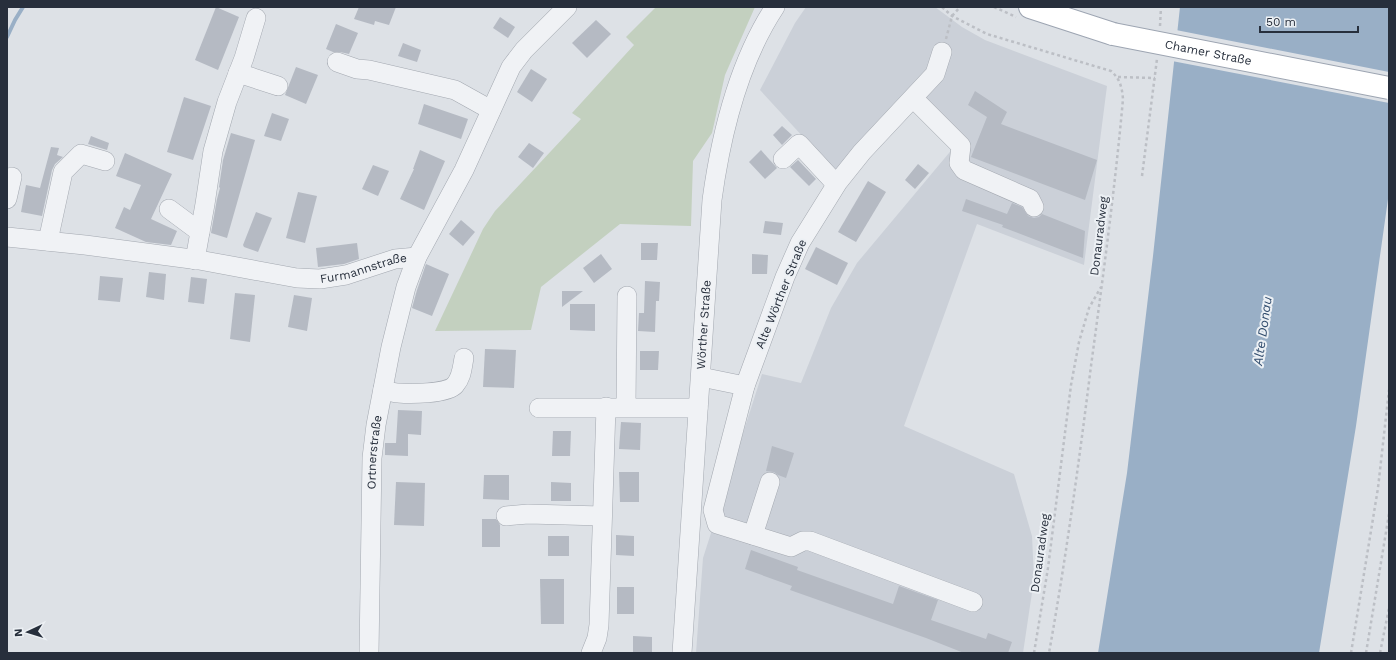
<svg xmlns="http://www.w3.org/2000/svg" width="1396" height="660" font-family="'Work Sans',sans-serif">
	<style>
		.built { fill: #cbd0d8 }
		.green { fill: #c3d0bf }
		.water { fill: #99afc6 }
		.pier { fill: #dde1e6 }
		.lines { fill: none; stroke-linecap: round; stroke-linejoin: round }
		.stream { stroke: #99afc6; stroke-width: 4 }
		.building { fill: #b5bac3 }
		.minor-casing { stroke: #a3a8b0; stroke-width: 20 }
		.major-casing { stroke: #9da5b2; stroke-width: 24 }
		.path { stroke: #bcbfc5; stroke-width: 2.5; stroke-dasharray: 3 3; stroke-linecap: butt }
		.minor { stroke: #f0f2f5; stroke-width: 19 }
		.major { stroke: #fff; stroke-width: 22 }
		.major-bridge-casing { stroke: #9da5b2; stroke-width: 24; stroke-linecap: butt }
		.major-bridge { stroke: #fff; stroke-width: 22 }
		.labels { text-anchor: middle; stroke-width: 4; stroke-linejoin: round; paint-order: stroke }
		.street-label { font-size: 12px; fill: #272f3c; stroke: #ecf0f4 }
		.water-label { font-size: 13px; font-style: italic; fill: #334e6f; stroke: #ecf0f4 }
	</style>
	<rect width="100%" height="100%" fill="#dde1e6"/>
	<!-- built -->
	<polygon class="built" points="806,7 935,7 962,27 985,40 1107,86 1084,265 977,224 904,426 1014,474 1032,536 1034,579 1023,653 696,653 703,558 762,374 801,383 831,308 857,263 954,147 903,100 839,176 760,90 795,23"/>
	<!-- green -->
	<polygon class="green" points="656,7 755,7 725,75 712,133 693,161 691,226 620,224 541,287 531,330 435,331 483,229 495,211 581,119 572,113 634,45 626,37"/>
	<!-- water -->
	<polygon class="water" points="1180,7 1389,7 1389,192 1356,426 1319,653 1098,653 1127,473 1153,256"/>
	<!-- pier -->
	<polygon class="pier" points="1176,30 1389,72 1389,103 1172,61"/>
	<g class="lines">
		<!-- stream -->
		<polyline class="stream" points="7,37 15,20 23,7"/>
	</g>
	<!-- building -->
	<g class="building">
		<polygon points="216,7 239,17 218,70 195,60"/>
		<polygon points="359,7 396,7 389,25 375,21 374,25 354,19"/>
		<polygon points="500,17 515,27 508,38 493,28"/>
		<polygon points="596,20 611,34 587,58 572,43"/>
		<polygon points="336,24 358,33 349,54 340,52 333,52 326,49"/>
		<polygon points="403,43 421,50 417,62 398,56"/>
		<polygon points="296,67 318,75 306,104 285,95"/>
		<polygon points="531,69 547,79 532,102 517,92"/>
		<polygon points="975,91 1007,112 1001,124 1097,160 1085,200 971,157 987,117 968,105"/>
		<polygon points="184,97 211,106 193,160 167,152"/>
		<polygon points="424,104 468,119 461,139 418,124"/>
		<polygon points="272,113 289,119 281,141 264,136"/>
		<polygon points="782,126 792,135 782,145 773,135"/>
		<polygon points="231,133 255,140 227,238 211,233 217,199 220,188 219,187 223,160"/>
		<polygon points="91,136 109,143 107,150 88,144"/>
		<polygon points="529,143 544,153 533,168 518,157"/>
		<polygon points="51,147 59,148 57,155 63,157 55,164 52,170 42,216 21,212 26,185 40,188"/>
		<polygon points="420,150 445,161 424,210 400,199 414,169 413,169"/>
		<polygon points="761,150 777,168 765,179 749,162"/>
		<polygon points="125,153 172,174 151,219 177,231 171,245 146,242 115,228 124,207 130,210 141,185 116,176"/>
		<polygon points="798,160 816,179 809,186 790,167"/>
		<polygon points="918,164 929,173 915,189 905,180"/>
		<polygon points="373,165 389,171 378,196 362,189"/>
		<polygon points="868,181 886,192 856,242 838,232"/>
		<polygon points="298,192 317,196 305,243 286,238"/>
		<polygon points="966,199 1007,214 1012,203 1022,207 1028,216 1034,218 1039,217 1042,214 1085,231 1083,258 1002,227 1003,225 962,211"/>
		<polygon points="256,212 272,218 258,252 244,247 243,245"/>
		<polygon points="461,220 475,232 463,246 449,234"/>
		<polygon points="765,221 783,223 781,235 763,233"/>
		<polygon points="357,243 359,259 344,264 318,267 316,248"/>
		<polygon points="641,243 658,243 657,260 641,260"/>
		<polygon points="816,247 848,263 837,285 805,269"/>
		<polygon points="601,254 612,269 594,283 583,268"/>
		<polygon points="752,254 768,255 767,274 752,274"/>
		<polygon points="426,264 449,274 432,316 412,308 417,290"/>
		<polygon points="149,272 166,274 164,300 146,297"/>
		<polygon points="100,276 123,278 120,302 98,300"/>
		<polygon points="191,277 207,279 204,304 188,302"/>
		<polygon points="645,281 660,282 659,301 656,301 655,332 638,331 639,313 644,313"/>
		<polygon points="562,291 583,291 562,307"/>
		<polygon points="235,293 255,295 250,342 230,339"/>
		<polygon points="294,295 312,298 307,331 288,327"/>
		<polygon points="570,304 595,304 595,331 570,330"/>
		<polygon points="485,349 516,350 514,388 483,387"/>
		<polygon points="640,351 659,351 658,370 640,370"/>
		<polygon points="398,410 422,411 421,435 408,434 408,456 385,455 385,443 396,443"/>
		<polygon points="621,422 641,423 640,450 619,449"/>
		<polygon points="553,431 571,431 570,456 552,456"/>
		<polygon points="772,446 794,453 786,478 778,475 774,472 766,471"/>
		<polygon points="619,472 639,472 639,502 620,502"/>
		<polygon points="484,475 509,475 509,500 483,499"/>
		<polygon points="396,482 425,483 424,526 394,525"/>
		<polygon points="551,482 571,483 571,501 551,501"/>
		<polygon points="482,519 496,519 500,525 500,547 482,547"/>
		<polygon points="616,535 634,536 634,556 616,555"/>
		<rect x="548" y="536" width="21" height="20"/>
		<polygon points="751,550 798,567 797,570 893,604 899,586 938,600 931,620 986,639 988,633 1012,642 1008,653 964,653 926,638 790,590 792,586 745,569"/>
		<polygon points="540,579 564,579 564,624 541,624"/>
		<rect x="617" y="587" width="17" height="27"/>
		<polygon points="633,636 652,637 652,653 633,653"/>
	</g>
	<g class="lines">
		<defs>
			<g id="minor">
				<polyline points="942,52 935,74 862,152 838,182 800,243 785,277 745,386 713,510 717,524 791,547 803,541 810,541 973,602"/>
				<polyline points="337,62 357,69 369,70 455,90 491,110"/>
				<polyline points="238,73 278,86"/>
				<polyline points="913,98 961,146 959,163 964,170 1030,199 1034,207"/>
				<polyline points="783,159 799,144 836,184"/>
				<polyline points="7,199 12,177"/>
				<polyline points="169,209 200,232"/>
				<path id="s1" d="M7 237 85 245 199 260 297 278 320 279 346 275 395 259 417 257"/>
				<polyline points="48,241 63,172 81,154 105,161"/>
				<polyline points="195,260 205,204 213,151 227,102 244,58 256,18"/>
				<polyline points="701,377 745,386"/>
				<path d="M383 389C388 391 393 393 398 393 410 394 447 394 455 385 462 377 462 368 464 358"/>
				<polyline points="626,407 627,296"/>
				<polyline points="539,408 698,408"/>
				<polyline points="506,516 528,514 602,516"/>
				<polyline points="753,535 770,482"/>
				<path id="s2" d="M369 653 372 458 376 425 391 347 406 287 417 257 464 170 511 67 524 50 567 7"/>
				<polyline points="591,653 597,638 599,625 606,407"/>
				<path id="s3" d="M682 653 712 200C721 134 738 63 775 7"/>
			</g>
			<polyline id="major" points="1030,7 1113,34"/>
		</defs>
		<!-- minor casing -->
		<use href="#minor" class="minor-casing"/>
		<!-- major casing -->
		<use href="#major" class="major-casing"/>
		<!-- path -->
		<g class="path">
			<path d="M942 7 952 16 987 34 1111 71C1120 79 1122 87 1123 99 1115 188 1103 277 1091 366 1079 462 1066 558 1049 653"/>
			<polyline points="994,7 1016,17"/>
			<polyline points="1160,26 1161,7"/>
			<polyline points="946,39 952,16 960,7"/>
			<polyline points="1118,77 1155,78"/>
			<polyline points="1142,176 1157,59"/>
			<polyline points="1034,653 1048,568 1071,385 1079,342 1089,308 1101,287"/>
			<polyline points="1351,653 1378,488 1389,390"/>
			<polyline points="1366,653 1389,514"/>
			<polyline points="1380,653 1389,608"/>
		</g>
		<!-- minor -->
		<use href="#minor" class="minor"/>
		<!-- major -->
		<use href="#major" class="major"/>
		<defs>
			<g id="major-bridge">
				<path id="s4" d="M1113 34 1389 88"/>
			</g>
		</defs>
		<!-- major-bridge casing -->
		<use href="#major-bridge" class="major-bridge-casing"/>
		<!-- major-bridge -->
		<use href="#major-bridge" class="major-bridge"/>
	</g>
	<g class="labels">
		<!-- street labels -->
		<g class="street-label">
			<text dy="4" stroke="none"><textPath href="#s4" startOffset="97">Chamer Straße</textPath></text>
			<text transform="translate(1099 236) rotate(-83)" y="4">Donauradweg</text>
			<text dy="4" stroke="none"><textPath href="#s1" startOffset="361">Furmannstraße</textPath></text>
			<text transform="translate(781 294) rotate(-68)" y="4">Alte Wörther Straße</text>
			<text dy="4" stroke="none"><textPath href="#s3" startOffset="329">Wörther Straße</textPath></text>
			<text dy="4" stroke="none"><textPath href="#s2" startOffset="201">Ortnerstraße</textPath></text>
			<text transform="translate(1040 553) rotate(-82)" y="4">Donauradweg</text>
		</g>
		<!-- water labels -->
		<g class="water-label">
			<text transform="translate(1262 331) rotate(-82)" y="5">Alte Donau</text>
		</g>
	</g>
	<!-- border -->
	<rect width="1396" height="660" fill="none" stroke="#272f3c" stroke-width="16"/>
	<!-- north arrow -->
	<g transform="translate(28 632) rotate(266)" stroke="#ecf0f4" stroke-width="3" paint-order="stroke">
	<path d="M0-3L7 15L0 10L-7 15Z" fill="#272f3c"/>
	<text y="-6" font-size="11" font-weight="bold" text-anchor="middle" fill="#272f3c">N</text>
	</g>
	<!-- scale -->
	<path d="M1260 26v6h98v-6" fill="none" stroke="#272f3c" stroke-width="2"/>
	<text x="1266" y="26" font-size="12" fill="#272f3c" stroke="#ecf0f4" stroke-width="3" paint-order="stroke">50 m</text>
</svg>
